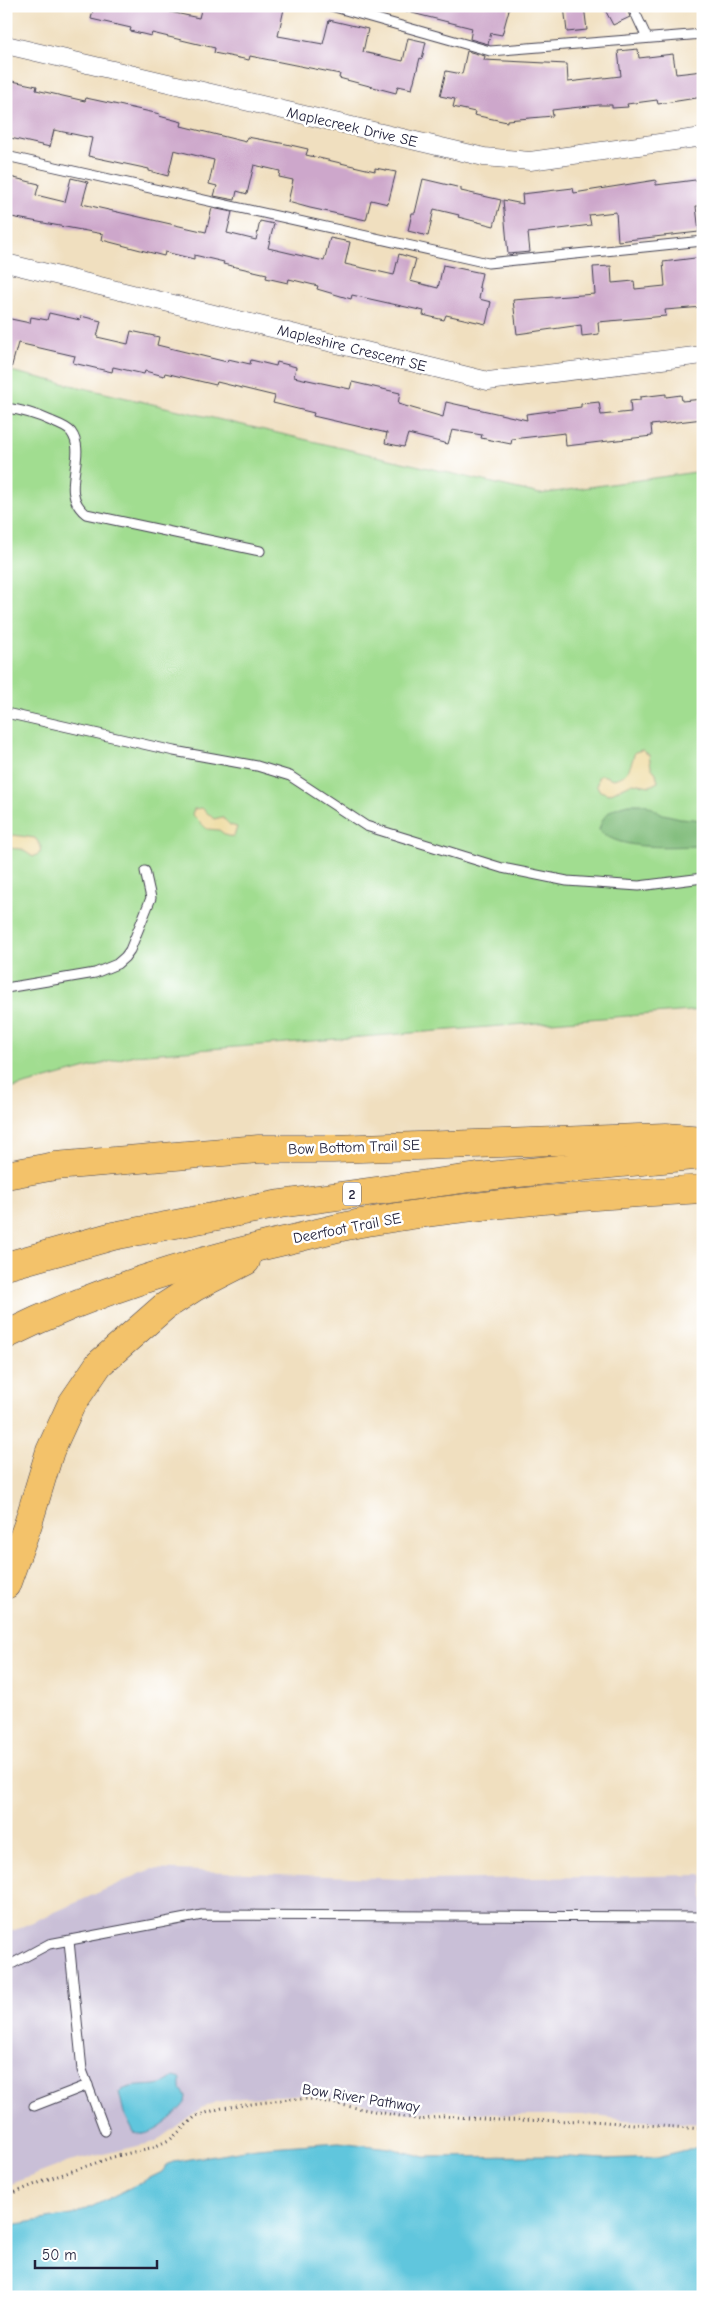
<svg xmlns="http://www.w3.org/2000/svg" width="709" height="2303" font-family="'Comic Neue',sans-serif">
	<style>
		.industrial { fill: #c9bfd7 }
		.green { fill: #a1dd90; stroke: #628066 }
		.forest { fill: #80bc7a; stroke: #516f5a }
		.sand { fill: #eeda9e; stroke: #887e6c }
		.water { fill: #60c6dd; stroke: #41748c }
		.building { fill: #cda7cb }
		.lines { fill: none; stroke-linecap: round; stroke-linejoin: round }
		.lane-casing { stroke: #413e4f; stroke-width: 11 }
		.street-casing { stroke: #413e4f; stroke-width: 19 }
		.highway-casing { stroke: #413e4f; stroke-width: 29 }
		.path { stroke: #413e4f; stroke-width: 3; stroke-dasharray: 1 4; stroke-linecap: butt }
		.lane { stroke: #fff; stroke-width: 9 }
		.street { stroke: #fff; stroke-width: 18 }
		.highway { stroke: #f3c26a; stroke-width: 28 }
		.labels { text-anchor: middle; stroke-width: 5; stroke-linejoin: round; paint-order: stroke }
		.shield { fill: #fff; stroke: #646476; stroke-width: 1 }
		.shield-label { font-size: 14px; font-weight: bold; fill: #22223b }
		.street-label { font-size: 15px; fill: #22223b; stroke: #fff }
	</style>
	<rect width="100%" height="100%" fill="#fff"/>
	<filter id="ink" filterUnits="userSpaceOnUse"><feTurbulence type="fractalNoise" baseFrequency=".02" numOctaves="2"/><feDisplacementMap in="SourceGraphic" scale="10" xChannelSelector="R" yChannelSelector="G"/><feConvolveMatrix kernelMatrix="1 2 1 2 8 2 1 2 1" color-interpolation-filters="sRGB"/></filter>
	<filter id="wash" filterUnits="userSpaceOnUse"><feTurbulence type="fractalNoise" baseFrequency=".0096" numOctaves="4" result="noise"/><feDisplacementMap in="SourceGraphic" scale="20" xChannelSelector="R" yChannelSelector="G"/><feGaussianBlur stdDeviation="1.12" result="paint"/><feColorMatrix in="noise" values="0 0 0 0 0 0 0 0 0 0 0 0 0 0 0 0 0 1.4 0 .05"/><feComposite in="paint" operator="in"/></filter>
	<g filter="url(#wash)">
		<rect width="100%" height="100%" fill="#f0dfbf"/>
		<!-- industrial -->
		<polygon class="industrial" points="151,1869 427,1880 703,1875 703,2124 624,2120 590,2115 511,2115 441,2110 411,2113 311,2094 243,2098 216,2102 201,2108 155,2142 69,2162 6,2186 6,1934"/>
		<!-- green -->
		<polygon class="green" points="6,370 540,494 703,471 703,1010 134,1055 6,1090"/>
		<!-- forest -->
		<path class="forest" d="M629 804H645L663 814 680 818 703 820V846C674 846 620 852 599 830 603 813 613 807 629 804Z"/>
		<!-- sand -->
		<g class="sand">
			<path d="M642 750 649 755 651 767 656 773 658 782 650 786 633 783 609 794 600 791 597 786 598 777 602 775 613 779C630 776 630 766 635 752Z"/>
			<polygon points="202,808 214,819 222,817 230,825 237,827 234,837 227,836 219,830 207,829 192,814 194,809"/>
			<polygon points="13,835 35,838 41,846 40,853 33,857 21,849 6,848 6,839"/>
		</g>
		<!-- water -->
		<g class="water">
			<path d="M174 2077 181 2079V2089L186 2096 185 2103C173 2117 154 2139 134 2133L124 2113 119 2092C136 2080 158 2092 174 2077Z"/>
			<polygon points="339,2142 390,2148 425,2157 551,2156 604,2159 657,2157 703,2146 703,2297 6,2297 6,2226 77,2214 162,2172 167,2165 173,2162 256,2148"/>
		</g>
		<g id="blocks">
			<!-- building -->
			<g class="building">
				<polygon points="94,6 171,6 170,12 199,18 202,6 270,6 284,9 278,36 323,44 329,20 368,29 363,52 403,61 408,38 426,42 422,59 420,58 412,89 398,86 396,93 339,78 340,74 250,56 249,60 214,53 215,48 152,33 151,36 130,31 131,28 91,19"/>
				<polygon points="404,6 510,6 502,35 491,33 488,44 470,39 472,28 404,11"/>
				<polygon points="564,6 584,6 587,30 567,32"/>
				<polygon points="603,6 626,6 630,17 613,25"/>
				<polygon points="638,49 639,58 673,54 676,74 703,71 703,97 658,104 657,100 627,104 628,107 612,108 612,105 599,105 552,110 553,116 507,120 507,122 474,115 475,112 453,107 455,99 440,96 446,71 462,74 467,51 485,56 484,60 567,64 568,82 621,76 618,51"/>
				<polygon points="12,81 37,86 36,90 85,101 86,98 160,114 159,116 182,122 181,126 246,142 247,137 286,144 308,149 306,155 375,171 375,168 396,172 388,204 371,200 366,220 310,208 288,202 293,180 279,177 280,171 254,165 247,194 237,191 235,200 214,196 217,186 209,184 214,160 174,150 168,176 149,171 149,169 88,156 92,138 54,130 50,147 6,137 6,107"/>
				<polygon points="6,176 39,184 36,195 65,202 71,178 88,182 82,204 206,232 212,208 232,212 227,233 256,240 260,221 274,224 268,248 324,261 330,238 350,242 345,264 394,275 399,254 416,259 410,281 438,288 443,265 482,273 479,287 481,288 479,299 491,302 486,324 446,315 444,320 423,315 424,311 352,295 351,299 317,289 318,286 289,279 288,283 266,278 267,274 223,264 224,262 194,255 194,259 165,252 164,256 102,240 103,234 6,216"/>
				<polygon points="423,179 461,188 461,191 501,200 494,226 458,217 459,215 434,209 428,236 408,231 412,213 415,213"/>
				<polygon points="703,179 703,206 696,206 699,232 618,241 616,212 589,215 591,225 528,233 530,252 508,254 503,200 523,204 522,194 573,188 574,193 656,180 656,185"/>
				<polygon points="703,257 703,307 665,310 666,316 598,322 599,334 582,336 581,325 517,334 513,300 595,294 593,267 611,266 612,283 634,281 635,289 665,286 663,262"/>
				<polygon points="49,313 80,320 81,316 101,321 97,337 128,344 131,331 159,337 157,345 227,362 228,359 250,364 251,360 276,366 277,362 296,367 294,377 350,389 352,382 400,393 398,404 443,417 446,402 527,420 526,414 581,407 581,404 599,402 601,415 631,412 630,401 640,400 640,397 666,394 666,397 681,395 682,401 703,399 703,419 651,425 652,436 566,446 565,433 512,439 511,444 481,438 482,435 452,430 448,444 408,434 404,447 385,443 387,433 313,416 314,413 273,403 275,396 217,382 216,385 165,373 164,376 145,371 144,374 113,367 112,372 73,363 75,356 18,343 11,369 6,369 6,318 30,323 31,317 47,320"/>
			</g>
		</g>
	</g>
	<g filter="url(#ink)">
		<use href="#blocks" fill-opacity="0" stroke="#413e4f" stroke-width="1"/>
		<g class="lines">
			<defs>
				<g id="lane">
					<polyline points="331,6 490,51 703,34"/>
					<polyline points="632,6 647,38"/>
					<polyline points="6,156 488,263 703,241"/>
					<path d="M6 408C22 410 36 414 51 421 56 423 67 427 71 432 89 456 57 491 86 514L260 551"/>
					<polyline points="6,713 174,751 257,766 290,776 366,826 502,868 567,881 639,886 703,878"/>
					<polyline points="6,988 95,973 117,964 125,957 130,950 151,898 145,871"/>
					<polyline points="69,1941 82,2070 105,2131"/>
					<polyline points="6,1967 49,1944 202,1915 703,1917"/>
					<polyline points="34,2106 88,2085"/>
				</g>
				<g id="street">
					<polyline points="6,45 484,157 530,161 703,137"/>
					<polyline points="6,263 488,381 703,355"/>
				</g>
				<g id="highway">
					<polyline points="6,1175 55,1166 259,1149 333,1149 666,1137 703,1140"/>
					<polyline points="6,1266 113,1236 280,1204 478,1177 703,1155"/>
					<path d="M6 1335C95 1291 188 1263 284 1241 310 1235 335 1228 361 1223 474 1203 589 1196 703 1189"/>
					<polyline points="6,1585 28,1524 50,1451 71,1405 99,1364 164,1307 195,1287 246,1261"/>
				</g>
			</defs>
			<!-- lane casing -->
			<use href="#lane" class="lane-casing"/>
			<!-- street casing -->
			<use href="#street" class="street-casing"/>
			<!-- highway casing -->
			<use href="#highway" class="highway-casing"/>
			<!-- path -->
			<polyline class="path" points="6,2196 46,2180 113,2157 154,2147 171,2139 196,2116 222,2108 289,2099 310,2099 421,2120 443,2116 496,2120 592,2121 703,2129"/>
			<!-- lane -->
			<use href="#lane" class="lane"/>
			<!-- street -->
			<use href="#street" class="street"/>
			<!-- highway -->
			<use href="#highway" class="highway"/>
		</g>
	</g>
	<g class="labels">
		<!-- shield labels -->
		<rect class="shield" x="343" y="1182.5" width="18" height="23" rx="4"/>
		<g class="shield-label">
			<text x="352" y="1199">2</text>
		</g>
		<!-- street labels -->
		<g class="street-label">
			<text transform="translate(352 127) rotate(13)" y="5">Maplecreek Drive SE</text>
			<text transform="translate(352 348) rotate(14)" y="5">Mapleshire Crescent SE</text>
			<text transform="translate(354 1147) rotate(-2)" y="5">Bow Bottom Trail SE</text>
			<text transform="translate(347 1228) rotate(-11)" y="5">Deerfoot Trail SE</text>
			<text transform="translate(361 2098) rotate(9)" y="5">Bow River Pathway</text>
		</g>
	</g>
	<!-- margin -->
	<rect width="709" height="2303" fill="none" stroke="#fff" stroke-width="25"/>
	<!-- scale -->
	<path d="M35 2260v8h122v-8" fill="none" stroke="#22223b" stroke-width="2.5"/>
	<text x="42" y="2260" font-size="15" fill="#22223b" stroke="#ffffff" stroke-width="4" paint-order="stroke">50 m</text>
</svg>
